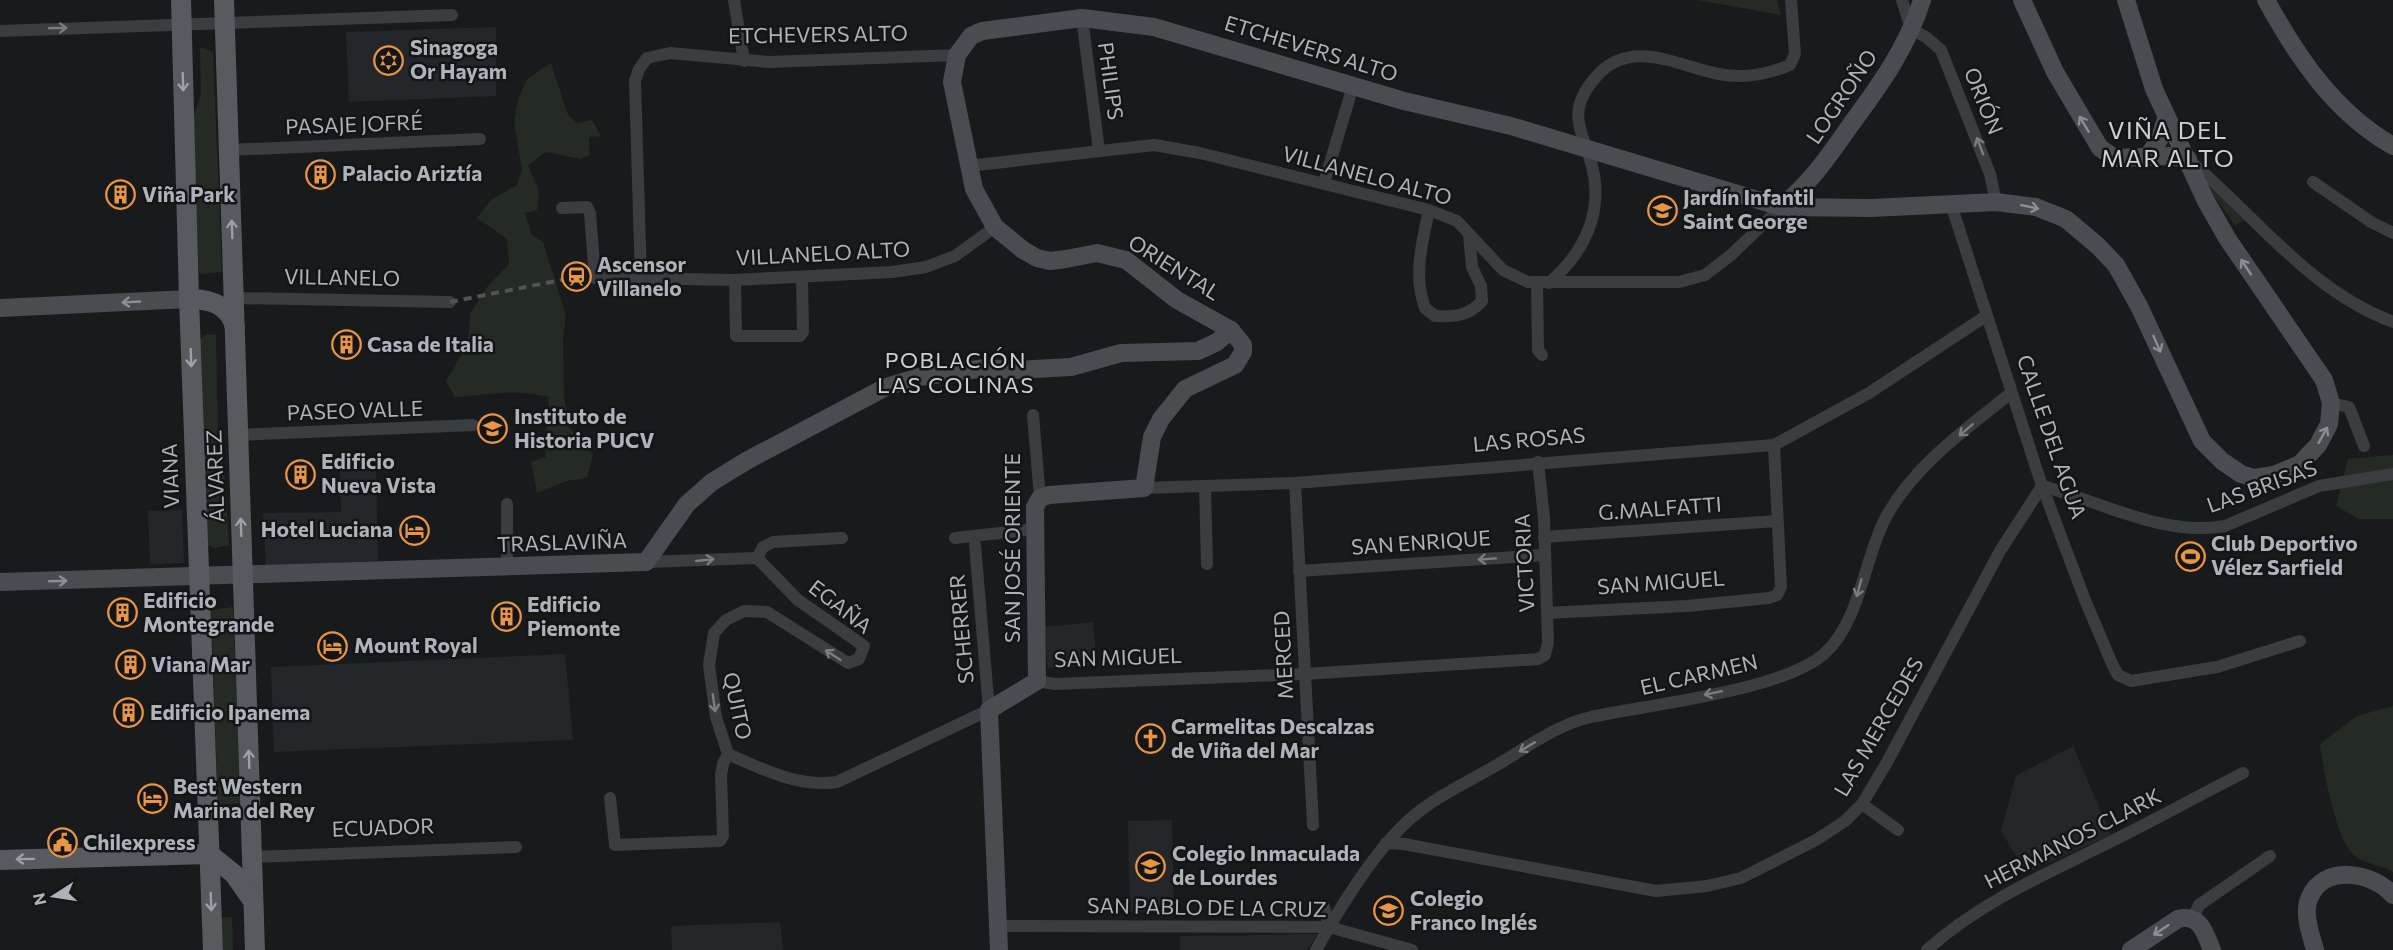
<svg xmlns="http://www.w3.org/2000/svg" width="2393" height="950" font-family="Commissioner,sans-serif">
	<style>
		.built { fill: #252629 }
		.green { fill: #242b24 }
		.lines { fill: none; stroke-linecap: round; stroke-linejoin: round }
		.street { stroke: #3b3d40; stroke-width: 12 }
		.secondary { stroke: #494c50; stroke-width: 18 }
		.primary { stroke: #575a5f; stroke-width: 20 }
		.rail { stroke: #505357; stroke-width: 4; stroke-dasharray: 8 6; stroke-linecap: butt }
		.oneway { stroke: #7a7e83 }
		.oneway2 { stroke: #9ca1a8 }
		.oneway3 { stroke: #8a8f95 }
		.labels { text-anchor: middle; stroke-width: 5; stroke-linejoin: round; paint-order: stroke }
		.street-label { font-size: 21px; fill: #adb3ba; stroke: #141517 }
		.poi-label { font-size: 21px; font-weight: bold; fill: #adb3ba; stroke: #141517; text-anchor: start }
		.neighbourhood-label { font-size: 22px; letter-spacing: 1.5px; fill: #cdd1d7; stroke: #141517 }
		.quarter-label { font-size: 24px; letter-spacing: 1.5px; fill: #cdd1d7; stroke: #141517 }
	</style>
	<rect width="100%" height="100%" fill="#191a1c"/>
	<!-- built -->
	<g class="built">
		<polygon points="496,27 496,96 349,102 346,32"/>
		<polygon points="340,471 376,471 378,561 266,566 263,513 341,512"/>
		<polygon points="182,510 184,563 150,564 148,511"/>
		<polygon points="1093,622 1097,664 1048,668 1044,627"/>
		<polygon points="565,654 573,740 274,752 271,667"/>
		<polygon points="2073,746 2111,835 2026,873 2001,831 2016,776"/>
		<polygon points="1172,820 1174,911 1130,912 1128,821"/>
		<polygon points="780,922 783,950 672,950 671,926"/>
		<polygon points="1318,934 1307,950 1180,950 1180,936"/>
	</g>
	<!-- green -->
	<g class="green">
		<polygon points="1698,0 1777,0 1781,15"/>
		<polygon points="200,47 213,52 222,272 199,274 192,120 201,95"/>
		<path d="M551 63 568 115 577 123 592 120 601 136 589 137 590 155 580 159 546 152 528 165 539 191 537 210 525 213 532 235 543 242 566 315 563 338 564 397 569 428 593 454 587 478 566 481 537 493 531 462 546 457C542 435 551 418 548 397 511 388 491 395 455 397L446 381 468 344 470 314 487 287 509 264 507 239 477 218 491 200 517 185 522 170 514 122 518 100 527 79Z"/>
		<polygon points="2213,187 2245,220 2235,225 2210,190"/>
		<polygon points="207,334 216,335 218,439 224,467 229,545 215,548 207,545 199,340"/>
		<polygon points="2393,455 2393,519 2359,519 2336,506 2348,459"/>
		<polygon points="233,607 241,803 218,805 211,610"/>
		<path d="M2393 706V872C2382 865 2364 864 2354 855 2336 840 2323 768 2320 744L2357 716Z"/>
		<polygon points="232,917 233,950 223,950 222,918"/>
	</g>
	<g class="lines">
		<!-- street -->
		<g class="street">
			<polyline points="734,0 744,61"/>
			<polyline points="1902,0 1911,29 1926,37 1941,50 1990,174 1996,202"/>
			<polyline points="1082,18 1099,150"/>
			<polyline points="0,31 452,15"/>
			<polyline points="229,150 480,139"/>
			<path d="M2189 160C2256 216 2308 290 2393 322"/>
			<polyline points="968,166 1154,145 1200,153 1429,210 1457,221 1503,270 1528,282 1679,282 1705,275 1731,255 1781,207"/>
			<polyline points="2313,182 2371,222 2393,233"/>
			<polyline points="1324,183 1353,86"/>
			<polyline points="1951,204 2042,486 2085,600 2113,666 2118,675 2131,681 2217,667 2300,641"/>
			<polyline points="562,208 587,207 590,213 595,278"/>
			<path d="M1429 210C1422 244 1413 275 1425 308L1435 316C1454 317 1469 316 1482 301L1481 286 1472 267 1469 235"/>
			<polyline points="576,277 735,280 892,272 926,267 955,256 995,227"/>
			<polyline points="641,280 635,81 639,69 647,58 670,53 769,62 957,55"/>
			<polyline points="735,280 736,336 800,336 803,332 802,278"/>
			<polyline points="1537,282 1538,350 1542,355"/>
			<path d="M1549 283C1584 253 1604 212 1592 166 1582 129 1565 112 1596 77 1630 37 1678 66 1719 74 1743 79 1768 74 1790 65L1795 54 1791 0"/>
			<polyline points="234,298 450,302"/>
			<polyline points="2331,403 2349,407 2364,446"/>
			<polyline points="1033,415 1040,498"/>
			<polyline points="238,435 473,425"/>
			<polyline points="1295,483 1313,825"/>
			<polyline points="1205,486 1207,564"/>
			<polyline points="1144,488 1295,483 1774,445 1869,393 1986,316"/>
			<polyline points="1544,537 1777,521"/>
			<polyline points="955,538 1036,529"/>
			<polyline points="757,558 763,547 773,542 842,538"/>
			<polyline points="646,562 757,558 798,600 864,646 859,659 848,663 767,612 744,611 726,620 714,633 709,665 716,717 728,754"/>
			<polyline points="507,568 507,504"/>
			<polyline points="1299,571 1545,555"/>
			<polyline points="1547,613 1687,606 1769,598 1777,595 1781,587 1774,445"/>
			<polyline points="1037,681 1055,684 1305,674 1538,659 1545,655 1548,643 1544,518 1538,462"/>
			<path d="M728 754C761 769 800 788 837 782L989 710 975 545"/>
			<polyline points="610,798 615,845 720,841 723,836 721,775 723,764 728,754"/>
			<polyline points="1862,804 1898,830"/>
			<path d="M1386 843 1404 844 1656 891 1707 886 1741 878 1816 840 1845 821 1862 804 1886 764 2000 551 2042 486C2102 502 2163 537 2225 526L2319 486 2393 474"/>
			<polyline points="252,857 516,847"/>
			<polyline points="1324,907 1329,927"/>
			<polyline points="2193,918 2199,905 2270,856"/>
			<polyline points="998,926 1329,927 1412,950"/>
			<path d="M1316 950C1339 909 1375 850 1410 819 1436 796 1472 780 1502 762 1530 745 1559 724 1591 717 1646 705 1788 690 1826 652 1860 620 1864 560 1885 519 1912 467 1966 429 2011 393"/>
			<path d="M1927 950C1979 903 2042 876 2104 845 2151 822 2196 797 2243 773"/>
		</g>
		<!-- secondary -->
		<g class="secondary">
			<polyline points="2022,0 2055,72 2100,148 2115,158 2168,156 2188,159"/>
			<path d="M2266 0C2298 58 2334 112 2393 146"/>
			<polyline points="2148,156 2160,138 2166,119"/>
			<path d="M1781 207C1811 183 1830 154 1852 123 1880 85 1908 46 1922 0"/>
			<polyline points="0,308 189,299"/>
			<polyline points="0,582 646,562 687,504 712,482 748,460 886,387 919,377 986,368 1014,370 1071,367 1121,353 1198,351 1217,342 1231,330"/>
			<polyline points="999,950 989,710 1037,681 1035,507 1040,498 1049,495 1144,488 1152,437 1161,419 1185,389 1235,365 1243,352 1243,345 1231,330 1177,300 1126,260 1097,253 1066,259 1050,261 1037,258 1023,250 995,227 974,189 952,82 957,55 971,36 982,31 1082,18 1154,27 1404,101 1511,126 1781,207 1871,208 1996,202 2036,207 2066,219 2098,246 2116,265 2139,306 2202,441 2222,461 2241,474 2254,478 2274,475 2300,464 2318,445 2329,424 2331,403 2324,380 2227,238 2206,201 2154,89 2126,0"/>
			<path d="M2131 950 2178 919C2200 913 2205 933 2212 950"/>
			<path d="M2315 950C2311 935 2303 914 2309 899 2323 863 2373 872 2393 895"/>
		</g>
		<!-- primary -->
		<g class="primary">
			<polyline points="181,0 189,299 213,950"/>
			<polyline points="224,0 255,950"/>
			<path d="M189 299C211 299 229 305 235 327"/>
			<polyline points="209,854 234,874 253,901"/>
			<polyline points="0,860 209,854"/>
		</g>
		<!-- rail -->
		<polyline class="rail" points="450,302 576,277"/>
	</g>
	<!-- one-way arrows -->
	<defs><path id="oneway-shaft" d="M-6 0H5M1.5-3L5.5 0L1.5 3" fill="none" stroke-width="1.6" stroke-linecap="round" stroke-linejoin="round" transform="scale(1.5)"/></defs>
	<g class="oneway">
		<use href="#oneway-shaft" transform="translate(58 28) rotate(-2)"/>
		<use href="#oneway-shaft" transform="translate(1980 146) rotate(-111)"/>
		<use href="#oneway-shaft" transform="translate(1966 430) rotate(139)"/>
		<use href="#oneway-shaft" transform="translate(1487 559) rotate(176)"/>
		<use href="#oneway-shaft" transform="translate(705 560) rotate(-6)"/>
		<use href="#oneway-shaft" transform="translate(1859 588) rotate(106)"/>
		<use href="#oneway-shaft" transform="translate(833 655) rotate(-147)"/>
		<use href="#oneway-shaft" transform="translate(1713 693) rotate(168)"/>
		<use href="#oneway-shaft" transform="translate(714 703) rotate(82)"/>
		<use href="#oneway-shaft" transform="translate(1527 747) rotate(149)"/>
	</g>
	<g class="oneway2">
		<use href="#oneway-shaft" transform="translate(183 82) rotate(88)"/>
		<use href="#oneway-shaft" transform="translate(232 229) rotate(-92)"/>
		<use href="#oneway-shaft" transform="translate(191 358) rotate(88)"/>
		<use href="#oneway-shaft" transform="translate(241 527) rotate(-92)"/>
		<use href="#oneway-shaft" transform="translate(249 759) rotate(-92)"/>
		<use href="#oneway-shaft" transform="translate(25 859) rotate(179)"/>
		<use href="#oneway-shaft" transform="translate(211 902) rotate(88)"/>
	</g>
	<g class="oneway3">
		<use href="#oneway-shaft" transform="translate(2084 124) rotate(-121)"/>
		<use href="#oneway-shaft" transform="translate(2030 207) rotate(12)"/>
		<use href="#oneway-shaft" transform="translate(2246 267) rotate(-124)"/>
		<use href="#oneway-shaft" transform="translate(131 302) rotate(177)"/>
		<use href="#oneway-shaft" transform="translate(2157 344) rotate(66)"/>
		<use href="#oneway-shaft" transform="translate(2323 435) rotate(-61)"/>
		<use href="#oneway-shaft" transform="translate(58 581) rotate(-2)"/>
		<use href="#oneway-shaft" transform="translate(2161 930) rotate(146)"/>
	</g>
	<!-- icons -->
	<defs>
		<symbol id="synagogue-ring" viewBox="-11 -11 22 22"><circle r="9.5" fill="#141517" stroke="#e99544" stroke-width="1.5"/><path d="M0-6.5L5.6 3.2H-5.6ZM0 6.5L5.6-3.2H-5.6Z" fill="#e99544"/></symbol>
		<symbol id="building-ring" viewBox="-11 -11 22 22"><circle r="9.5" fill="#141517" stroke="#e99544" stroke-width="1.5"/><path d="M-4-6H4V6H1V3H-1V6H-4ZM-2.5-4.3h1.7v1.8h-1.7ZM.8-4.3h1.7v1.8H.8ZM-2.5-1h1.7V.8h-1.7ZM.8-1h1.7V.8H.8Z" fill="#e99544"/></symbol>
		<symbol id="school-ring" viewBox="-11 -11 22 22"><circle r="9.5" fill="#141517" stroke="#e99544" stroke-width="1.5"/><path d="M0-5L7-2L0 1L-7-2ZM-4 1L0 2.5L4 1V4Q0 6-4 4Z" fill="#e99544"/></symbol>
		<symbol id="station-ring" viewBox="-11 -11 22 22"><circle r="9.5" fill="#141517" stroke="#e99544" stroke-width="1.5"/><path d="M-3-6H3Q5-6 5-4V2Q5 4 3 4L4.5 6H3L1.5 4h-3L-3 6H-4.5L-3 4Q-5 4-5 2V-4Q-5-6-3-6ZM-3.5-4v3h7v-3ZM-3.5 1v1.5H-2V1ZM2 1v1.5H3.5V1Z" fill="#e99544"/></symbol>
		<symbol id="university-ring" viewBox="-11 -11 22 22"><circle r="9.5" fill="#141517" stroke="#e99544" stroke-width="1.5"/><path d="M0-5L7-2L0 1L-7-2ZM-4 1L0 2.5L4 1V4Q0 6-4 4Z" fill="#e99544"/></symbol>
		<symbol id="hotel-ring" viewBox="-11 -11 22 22"><circle r="9.5" fill="#141517" stroke="#e99544" stroke-width="1.5"/><path d="M-6-4.5h1.5V1H6V5H4.5V3h-9V5H-6ZM-4 0a1.8 1.8 0 1 1 3.6 0ZM.5 0V-2.5h3Q6-2.5 6 0Z" fill="#e99544"/></symbol>
		<symbol id="stadium-ring" viewBox="-11 -11 22 22"><circle r="9.5" fill="#141517" stroke="#e99544" stroke-width="1.5"/><path d="M0-5a6.5 5 0 1 0 0 10a6.5 5 0 1 0 0-10ZM-3.5-1.8h7v3.6h-7Z" fill="#e99544"/></symbol>
		<symbol id="church-ring" viewBox="-11 -11 22 22"><circle r="9.5" fill="#141517" stroke="#e99544" stroke-width="1.5"/><path d="M-1.2-6h2.4v3.5h3.3v2.4h-3.3V6h-2.4V-.1h-3.3v-2.4h3.3Z" fill="#e99544"/></symbol>
		<symbol id="civic-ring" viewBox="-11 -11 22 22"><circle r="9.5" fill="#141517" stroke="#e99544" stroke-width="1.5"/><path d="M-.6-6.5H3V-4.5H.6V-3L4-1V1h2V6H-6V1h2V-1L-.6-3ZM-1.2 2.5V6h2.4V2.5Z" fill="#e99544"/></symbol>
	</defs>
	<g fill-rule="evenodd">
		<use href="#synagogue-ring" x="372" y="44" width="33" height="33"/>
		<use href="#building-ring" x="304" y="158" width="33" height="33"/>
		<use href="#building-ring" x="104" y="178" width="33" height="33"/>
		<use href="#school-ring" x="1646" y="194" width="33" height="33"/>
		<use href="#station-ring" x="560" y="260" width="33" height="33"/>
		<use href="#building-ring" x="330" y="328" width="33" height="33"/>
		<use href="#university-ring" x="476" y="412" width="33" height="33"/>
		<use href="#building-ring" x="284" y="458" width="33" height="33"/>
		<use href="#hotel-ring" x="398" y="514" width="33" height="33"/>
		<use href="#stadium-ring" x="2174" y="540" width="33" height="33"/>
		<use href="#building-ring" x="106" y="596" width="33" height="33"/>
		<use href="#building-ring" x="490" y="600" width="33" height="33"/>
		<use href="#hotel-ring" x="316" y="630" width="33" height="33"/>
		<use href="#building-ring" x="114" y="648" width="33" height="33"/>
		<use href="#building-ring" x="112" y="696" width="33" height="33"/>
		<use href="#church-ring" x="1134" y="722" width="33" height="33"/>
		<use href="#hotel-ring" x="136" y="782" width="33" height="33"/>
		<use href="#civic-ring" x="46" y="826" width="33" height="33"/>
		<use href="#school-ring" x="1134" y="850" width="33" height="33"/>
		<use href="#school-ring" x="1372" y="894" width="33" height="33"/>
	</g>
	<g class="labels">
		<!-- street labels -->
		<g class="street-label">
			<text transform="translate(818 35) rotate(-1)" y="7">ETCHEVERS ALTO</text>
			<text transform="translate(1311 49) rotate(17)" y="7">ETCHEVERS ALTO</text>
			<text transform="translate(1110 81) rotate(82)" y="7">PHILIPS</text>
			<text transform="translate(1842 97) rotate(-56)" y="7">LOGROÑO</text>
			<text transform="translate(1983 101) rotate(68)" y="7">ORIÓN</text>
			<text transform="translate(354 125) rotate(-2)" y="7">PASAJE JOFRÉ</text>
			<text transform="translate(1367 176) rotate(15)" y="7">VILLANELO ALTO</text>
			<text transform="translate(823 254) rotate(-3)" y="7">VILLANELO ALTO</text>
			<text transform="translate(1174 268) rotate(32)" y="7">ORIENTAL</text>
			<text transform="translate(342 278) rotate(1)" y="7">VILLANELO</text>
			<text transform="translate(355 411) rotate(-2)" y="7">PASEO VALLE</text>
			<text transform="translate(2051 437) rotate(71)" y="7">CALLE DEL AGUA</text>
			<text transform="translate(1529 440) rotate(-5)" y="7">LAS ROSAS</text>
			<text transform="translate(171 476) rotate(-92)" y="7">VIANA</text>
			<text transform="translate(216 476) rotate(-92)" y="7">ÁLVAREZ</text>
			<text transform="translate(2262 487) rotate(-20)" y="7">LAS BRISAS</text>
			<text transform="translate(1660 509) rotate(-4)" y="7">G.MALFATTI</text>
			<text transform="translate(562 543) rotate(-2)" y="7">TRASLAVIÑA</text>
			<text transform="translate(1421 543) rotate(-4)" y="7">SAN ENRIQUE</text>
			<text transform="translate(1013 548) rotate(-90)" y="7">SAN JOSÉ ORIENTE</text>
			<text transform="translate(1525 563) rotate(-93)" y="7">VICTORIA</text>
			<text transform="translate(1661 583) rotate(-4)" y="7">SAN MIGUEL</text>
			<text transform="translate(840 607) rotate(38)" y="7">EGAÑA</text>
			<text transform="translate(962 629) rotate(-95)" y="7">SCHERRER</text>
			<text transform="translate(1284 655) rotate(-93)" y="7">MERCED</text>
			<text transform="translate(1118 658) rotate(-2)" y="7">SAN MIGUEL</text>
			<text transform="translate(1699 675) rotate(-13)" y="7">EL CARMEN</text>
			<text transform="translate(737 706) rotate(78)" y="7">QUITO</text>
			<text transform="translate(1879 727) rotate(-60)" y="7">LAS MERCEDES</text>
			<text transform="translate(383 828) rotate(-2)" y="7">ECUADOR</text>
			<text transform="translate(2073 839) rotate(-27)" y="7">HERMANOS CLARK</text>
			<text transform="translate(1207 908) rotate(1)" y="7">SAN PABLO DE LA CRUZ</text>
		</g>
		<!-- poi labels -->
		<g class="poi-label">
			<text x="410" y="55">Sinagoga<tspan x="410" dy="24">Or Hayam</tspan></text>
			<text x="342" y="181">Palacio Ariztía</text>
			<text x="142" y="202">Viña Park</text>
			<text x="1683" y="205">Jardín Infantil<tspan x="1683" dy="24">Saint George</tspan></text>
			<text x="597" y="272">Ascensor<tspan x="597" dy="24">Villanelo</tspan></text>
			<text x="367" y="352">Casa de Italia</text>
			<text x="514" y="424">Instituto de<tspan x="514" dy="24">Historia PUCV</tspan></text>
			<text x="321" y="469">Edificio<tspan x="321" dy="24">Nueva Vista</tspan></text>
			<text x="393" y="537" text-anchor="end">Hotel Luciana</text>
			<text x="2211" y="551">Club Deportivo<tspan x="2211" dy="24">Vélez Sarfield</tspan></text>
			<text x="143" y="608">Edificio<tspan x="143" dy="24">Montegrande</tspan></text>
			<text x="527" y="612">Edificio<tspan x="527" dy="24">Piemonte</tspan></text>
			<text x="354" y="653">Mount Royal</text>
			<text x="151" y="672">Viana Mar</text>
			<text x="150" y="720">Edificio Ipanema</text>
			<text x="1171" y="734">Carmelitas Descalzas<tspan x="1171" dy="24">de Viña del Mar</tspan></text>
			<text x="173" y="794">Best Western<tspan x="173" dy="24">Marina del Rey</tspan></text>
			<text x="83" y="850">Chilexpress</text>
			<text x="1172" y="861">Colegio Inmaculada<tspan x="1172" dy="24">de Lourdes</tspan></text>
			<text x="1410" y="906">Colegio<tspan x="1410" dy="24">Franco Inglés</tspan></text>
		</g>
		<!-- neighbourhood labels -->
		<g class="neighbourhood-label">
			<text x="956" y="368">POBLACIÓN<tspan x="956" dy="25">LAS COLINAS</tspan></text>
		</g>
		<!-- quarter labels -->
		<g class="quarter-label">
			<text x="2168" y="139">VIÑA DEL<tspan x="2168" dy="28">MAR ALTO</tspan></text>
		</g>
	</g>
	<!-- north arrow -->
	<g transform="translate(54 896) rotate(258)" stroke="#141517" stroke-width="4.5" paint-order="stroke">
	<path d="M0-4.5L10 22L0 15L-10 22Z" fill="#adb3ba"/>
	<text y="-9" font-size="16" font-weight="bold" text-anchor="middle" fill="#adb3ba">N</text>
	</g>
</svg>
